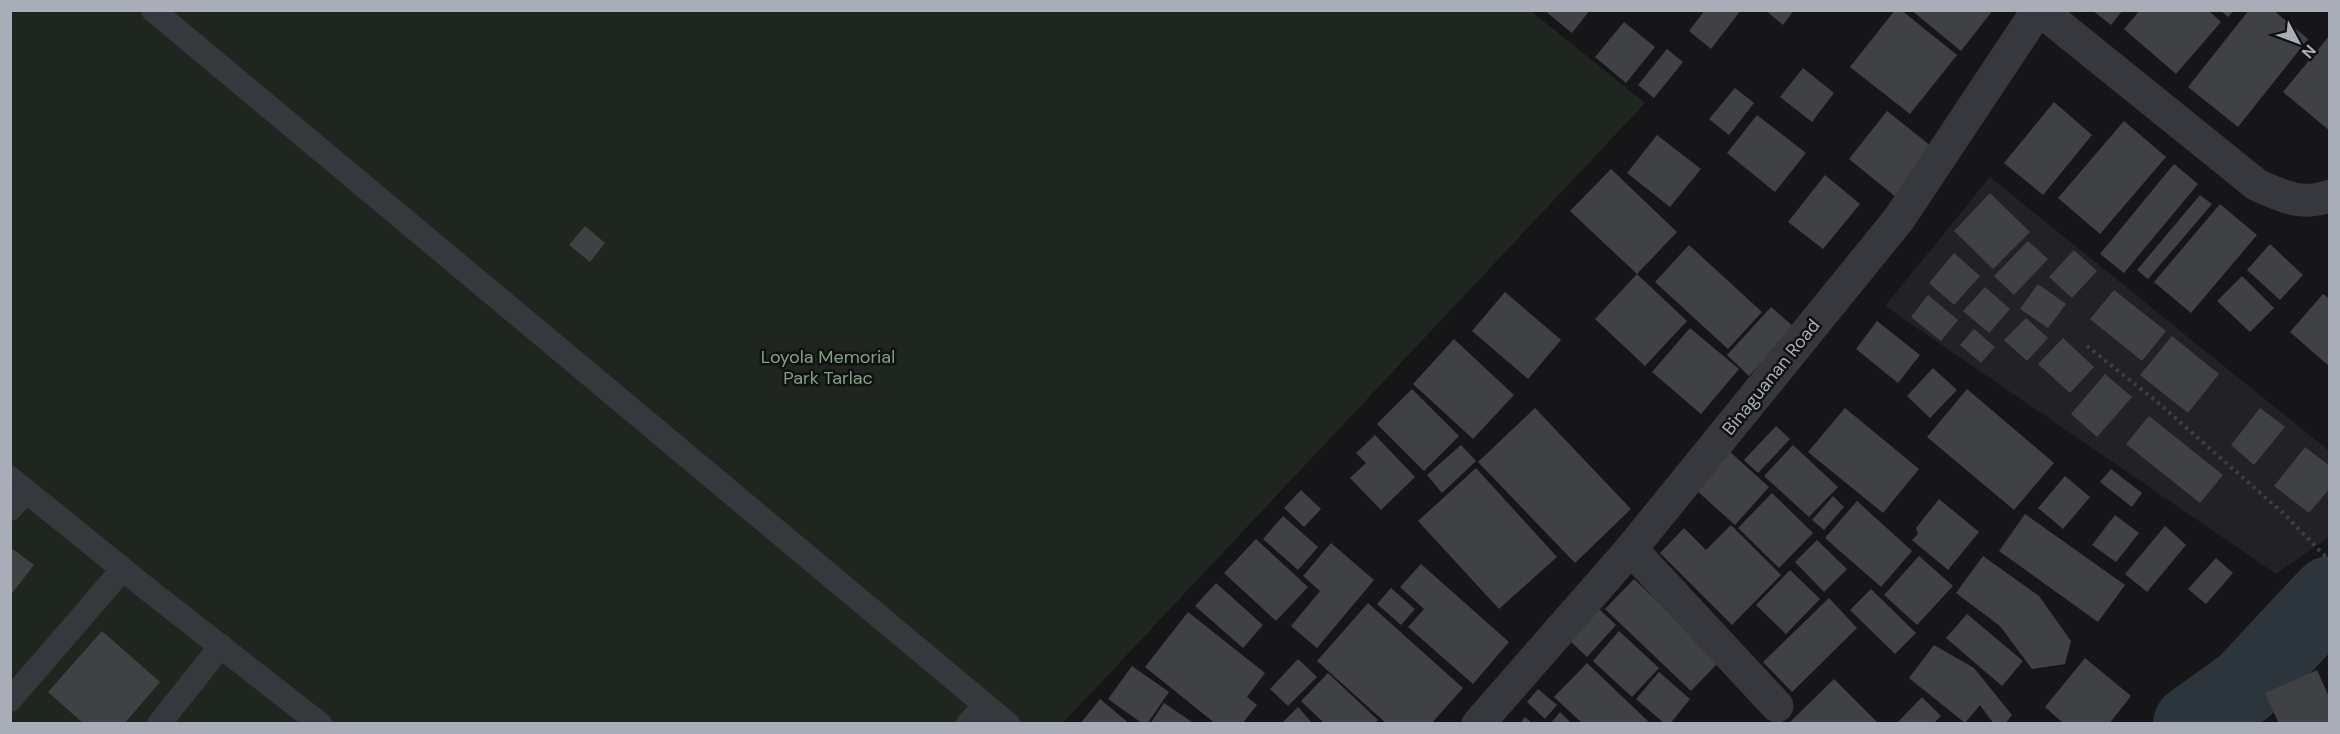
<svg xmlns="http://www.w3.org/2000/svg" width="2340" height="734" font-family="'DM Sans',sans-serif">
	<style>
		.built { fill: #222225 }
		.green { fill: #1e261f }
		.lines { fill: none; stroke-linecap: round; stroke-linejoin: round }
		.river { stroke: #2c353c; stroke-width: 78 }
		.building { fill: #404145 }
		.path { stroke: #3d3f44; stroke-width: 4; stroke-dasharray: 3 4.5; stroke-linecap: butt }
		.service { stroke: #37383d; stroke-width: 24 }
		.minor { stroke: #37383d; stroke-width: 33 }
		.labels { text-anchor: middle; stroke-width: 5; stroke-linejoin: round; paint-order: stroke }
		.park-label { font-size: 18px; fill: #7fa381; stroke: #111113 }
		.street-label { font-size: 18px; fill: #a8adb8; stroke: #111113 }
	</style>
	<rect width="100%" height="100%" fill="#161618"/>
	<!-- built -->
	<polygon class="built" points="1990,177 2329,451 2329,537 2276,574 1885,306"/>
	<!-- green -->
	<polygon class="green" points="10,11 1531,11 1645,103 1063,723 11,723"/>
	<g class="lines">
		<!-- river -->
		<polyline class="river" points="2192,724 2245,686 2330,595"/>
	</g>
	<!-- building -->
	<g class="building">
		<polygon points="1544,10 1590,10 1572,33"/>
		<polygon points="1705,10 1741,10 1711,49 1689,31"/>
		<polygon points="1765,10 1794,10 1783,25"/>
		<polygon points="1895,10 1901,10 1957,55 1910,114 1850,67"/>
		<polygon points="1911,10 1993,10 1961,51"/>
		<polygon points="2092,10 2123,10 2111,25"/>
		<polygon points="2140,10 2208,10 2221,22 2176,74 2124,29"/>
		<polygon points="2220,10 2234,10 2228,17"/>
		<polygon points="2249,10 2273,10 2308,39 2238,127 2188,87"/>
		<polygon points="1624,22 1655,47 1626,83 1595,57"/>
		<polygon points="2330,35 2330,131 2283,92"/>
		<polygon points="1667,49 1683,62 1654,98 1638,85"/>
		<polygon points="1803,68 1834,93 1812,122 1780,97"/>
		<polygon points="1735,88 1754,103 1729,135 1709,119"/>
		<polygon points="2054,102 2092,135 2043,195 2004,163"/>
		<polygon points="1887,111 1936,150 1897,198 1849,159"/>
		<polygon points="1757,115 1806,153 1775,192 1727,153"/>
		<polygon points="2124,121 2166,157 2100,234 2058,198"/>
		<polygon points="1657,135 1701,169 1670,207 1627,173"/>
		<polygon points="2174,164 2198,184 2124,273 2100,254"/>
		<polygon points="1611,169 1677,232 1637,274 1570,211"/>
		<polygon points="1825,175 1860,204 1823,249 1788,222"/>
		<polygon points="1990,193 2030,232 1993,269 1954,231"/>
		<polygon points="2200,195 2212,204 2148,279 2137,270"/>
		<polygon points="2220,204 2257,235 2191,313 2154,282"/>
		<polygon points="585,226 605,243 590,262 569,245"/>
		<polygon points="2028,241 2048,259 2014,295 1994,276"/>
		<polygon points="2270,244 2303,275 2280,300 2247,270"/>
		<polygon points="1689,245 1762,312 1728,349 1655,282"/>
		<polygon points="2074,250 2097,271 2072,298 2049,277"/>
		<polygon points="1954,253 1980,276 1954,305 1929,283"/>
		<polygon points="1637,274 1687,321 1645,366 1595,319"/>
		<polygon points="2242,276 2274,308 2250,332 2217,301"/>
		<polygon points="2038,284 2066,304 2048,328 2020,309"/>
		<polygon points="1985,287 2010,309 1989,333 1963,311"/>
		<polygon points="2114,290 2166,331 2142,361 2090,319"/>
		<polygon points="1505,292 1561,340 1528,379 1472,331"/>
		<polygon points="2323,294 2330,299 2330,367 2290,332"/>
		<polygon points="1928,295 1958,320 1941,341 1911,317"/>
		<polygon points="1771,307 1794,327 1749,376 1727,355"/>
		<polygon points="2026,318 2048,338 2027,361 2004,340"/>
		<polygon points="1877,321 1920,355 1898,383 1856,349"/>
		<polygon points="1690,328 1739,369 1701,414 1652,372"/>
		<polygon points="1974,329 1995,347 1981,363 1960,345"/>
		<polygon points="2172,336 2219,374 2188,413 2140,375"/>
		<polygon points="2063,338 2094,367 2070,393 2038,364"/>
		<polygon points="1454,339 1514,395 1473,439 1413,384"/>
		<polygon points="1933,368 1957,390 1930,418 1907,396"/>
		<polygon points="2105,374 2132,397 2097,437 2071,414"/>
		<polygon points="1412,389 1459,436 1424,471 1377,424"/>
		<polygon points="1967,389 2054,463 2014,510 1927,437"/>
		<polygon points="1535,408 1631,509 1575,563 1478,462"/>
		<polygon points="1845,408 1919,469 1883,513 1808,452"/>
		<polygon points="2260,408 2285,427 2254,465 2231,445"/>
		<polygon points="2149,416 2223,475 2200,503 2126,444"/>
		<polygon points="1776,426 1790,439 1758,473 1744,460"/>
		<polygon points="1375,435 1415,477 1381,510 1350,478 1366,463 1356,453"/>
		<polygon points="1461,445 1476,461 1442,493 1427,475"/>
		<polygon points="1793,445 1838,487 1809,517 1764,476"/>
		<polygon points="2305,447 2330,466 2330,488 2309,513 2274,486"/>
		<polygon points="1729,451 1769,487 1735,525 1695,489"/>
		<polygon points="1476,468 1557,557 1499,609 1418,521"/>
		<polygon points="2111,469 2142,493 2132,507 2100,482"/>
		<polygon points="2065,476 2090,497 2063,529 2038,508"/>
		<polygon points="1301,490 1321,509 1304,527 1284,508"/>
		<polygon points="1772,493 1813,533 1779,568 1738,528"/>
		<polygon points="1833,496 1844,507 1824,530 1812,520"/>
		<polygon points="1939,499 1979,532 1948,570 1912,540 1918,534 1916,528"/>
		<polygon points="1857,501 1912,551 1881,587 1825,538"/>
		<polygon points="2025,514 2125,585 2098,622 1999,551"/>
		<polygon points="2115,515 2139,533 2116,562 2092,545"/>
		<polygon points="1283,516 1318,547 1298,570 1263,539"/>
		<polygon points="1731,525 1781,575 1732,625 1660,553 1684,528 1706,550"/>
		<polygon points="2165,526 2186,545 2147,592 2125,574"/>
		<polygon points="1256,539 1308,587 1276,621 1224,573"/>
		<polygon points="1817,540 1847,569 1824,592 1795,562"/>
		<polygon points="1331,543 1374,580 1317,648 1291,626 1320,591 1303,576"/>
		<polygon points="10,547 34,565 10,596"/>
		<polygon points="1919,556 1953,586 1917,625 1884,595"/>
		<polygon points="1983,556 2039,596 2071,641 2065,664 2032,669 2000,626 1956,593"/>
		<polygon points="2216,558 2233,573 2206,604 2188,589"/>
		<polygon points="1421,564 1509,642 1473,684 1408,627 1424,609 1400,587"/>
		<polygon points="1790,570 1820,599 1786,634 1756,605"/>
		<polygon points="1634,579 1720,661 1691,691 1605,609"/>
		<polygon points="1216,583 1263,625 1243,648 1195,606"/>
		<polygon points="1391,588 1415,609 1401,625 1377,604"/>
		<polygon points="1871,589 1916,633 1895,654 1850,610"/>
		<polygon points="1829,598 1857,628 1792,692 1763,662"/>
		<polygon points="1368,603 1463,688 1431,724 1387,724 1317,661"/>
		<polygon points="1598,608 1616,625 1587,657 1569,640"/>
		<polygon points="1188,612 1265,673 1247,697 1257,705 1242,724 1216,724 1145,667"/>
		<polygon points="1967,614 2023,661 2002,686 1946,638"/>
		<polygon points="102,631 160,682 124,724 84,724 48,692"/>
		<polygon points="1619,631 1659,668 1632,697 1593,661"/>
		<polygon points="1934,645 1974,668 2012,715 2005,724 1994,724 1980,705 1965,723 1909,678"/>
		<polygon points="2085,658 2131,696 2109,724 2064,724 2045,707"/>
		<polygon points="1298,659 1317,677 1288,706 1270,689"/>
		<polygon points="1587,663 1651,724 1583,724 1554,697"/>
		<polygon points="1132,666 1169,692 1147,724 1143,724 1108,699"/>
		<polygon points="2317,670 2330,699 2330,724 2279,724 2265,693"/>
		<polygon points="1659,672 1690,699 1670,724 1665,724 1636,699"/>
		<polygon points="1328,673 1378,720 1374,724 1325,724 1301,701"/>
		<polygon points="1834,679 1879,724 1788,724"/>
		<polygon points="1538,689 1557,705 1545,719 1527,702"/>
		<polygon points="1922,697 1941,716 1933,724 1896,724"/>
		<polygon points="1100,699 1130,724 1080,724"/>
		<polygon points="1164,703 1195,724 1150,724"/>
		<polygon points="1298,707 1313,724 1281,724"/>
		<polygon points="1560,712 1572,724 1550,724"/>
		<polygon points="1525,717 1533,724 1520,724"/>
	</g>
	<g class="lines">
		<!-- path -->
		<polyline class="path" points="2087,346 2156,401 2283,513 2330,561"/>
		<!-- service -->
		<g class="service">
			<polyline points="153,10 1008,724"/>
			<polyline points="10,478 151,592 320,724"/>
			<polyline points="10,509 26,491"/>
			<polyline points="10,700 123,569"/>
			<polyline points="159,724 221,646"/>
			<polyline points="968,724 985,705"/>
		</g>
		<!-- minor -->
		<g class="minor">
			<path d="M2040 10 2257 185C2284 197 2301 206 2330 196"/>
			<polyline points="1631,549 1777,706"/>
			<polyline points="1478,724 1631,549 1899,219 2038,10"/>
		</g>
	</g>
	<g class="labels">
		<!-- park labels -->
		<g class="park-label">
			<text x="828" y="363">Loyola Memorial<tspan x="828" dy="21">Park Tarlac</tspan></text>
		</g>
		<!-- street labels -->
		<g class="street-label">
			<text transform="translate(1771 377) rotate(-51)" y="6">Binaguanan Road</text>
		</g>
	</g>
	<!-- border -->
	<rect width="2340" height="734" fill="none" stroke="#a8adb8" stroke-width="24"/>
	<!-- north arrow -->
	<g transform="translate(2298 42) rotate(131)" stroke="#111113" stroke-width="4.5" paint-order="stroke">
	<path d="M0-4.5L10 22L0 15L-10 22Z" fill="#a8adb8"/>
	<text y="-9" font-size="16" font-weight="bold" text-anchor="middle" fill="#a8adb8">N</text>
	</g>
</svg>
